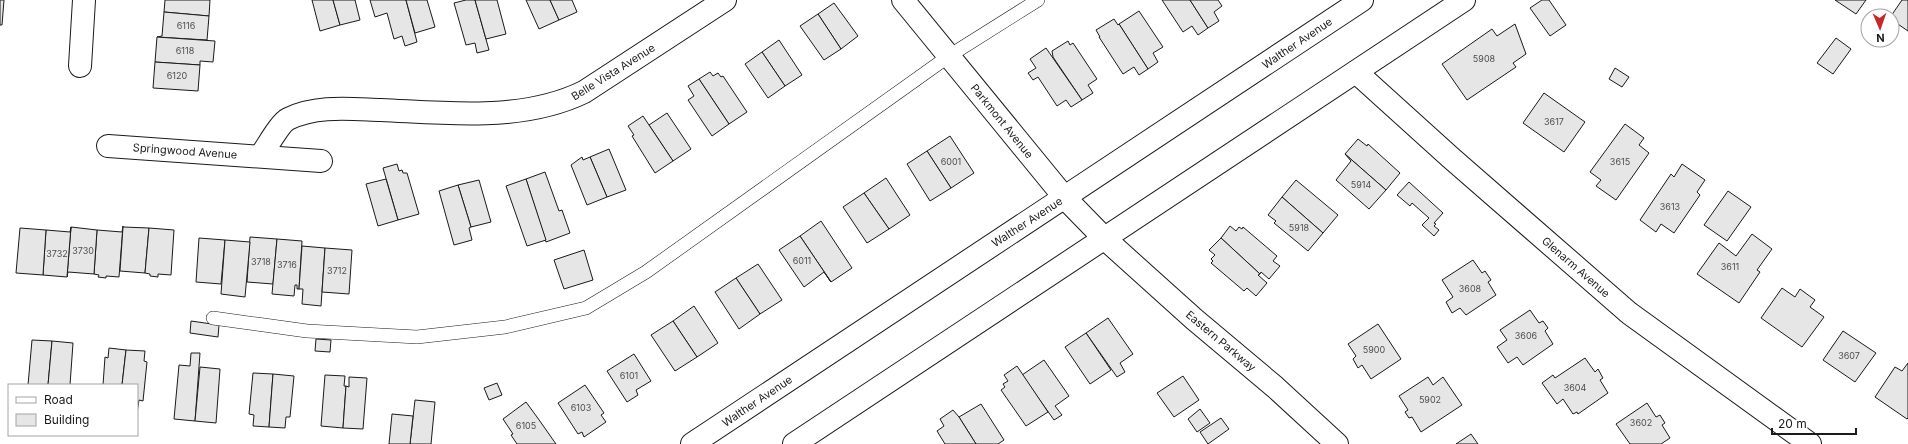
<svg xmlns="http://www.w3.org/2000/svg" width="1908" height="444" font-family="Inter,sans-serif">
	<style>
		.building { fill: #e6e6e6; stroke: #1a1a1a }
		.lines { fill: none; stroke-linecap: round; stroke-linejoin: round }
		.lane-casing { stroke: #1a1a1a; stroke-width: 14 }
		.street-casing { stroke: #1a1a1a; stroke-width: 24 }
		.secondary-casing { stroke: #1a1a1a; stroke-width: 24 }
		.lane { stroke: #fff; stroke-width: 13 }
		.street { stroke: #fff; stroke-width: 22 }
		.secondary { stroke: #fff; stroke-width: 22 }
		.labels { text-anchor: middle; stroke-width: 3; stroke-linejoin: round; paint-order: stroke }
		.number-label { font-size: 9px; fill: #4d4d4d }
		.street-label { font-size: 11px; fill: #1a1a1a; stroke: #fff }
	</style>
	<rect width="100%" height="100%" fill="#fff"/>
	<!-- building -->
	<g class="building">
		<polygon points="0,0 4,0 2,25 0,25"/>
		<polygon points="165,0 210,0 209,16 164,12"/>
		<polygon points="312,0 333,0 340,25 320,31"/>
		<polygon points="333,0 355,0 360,20 340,25"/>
		<polygon points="370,0 406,0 417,42 405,46 402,36 394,39 387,13 375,17"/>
		<polygon points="406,0 427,0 435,27 415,33"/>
		<polygon points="466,0 475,0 489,50 477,53 475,43 466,45 454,3"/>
		<polygon points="475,0 497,0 506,34 486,39"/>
		<polygon points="526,0 550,0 559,20 539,29"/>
		<polygon points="550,0 572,0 577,12 559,20"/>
		<polygon points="1162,0 1190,0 1208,28 1198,35 1192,26 1183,32"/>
		<polygon points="1190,0 1218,0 1222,6 1214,12 1219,21 1208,28"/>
		<polygon points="1542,0 1549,0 1566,25 1550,36 1530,8"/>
		<polygon points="1835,0 1866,0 1856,14"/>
		<polygon points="1902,0 1908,0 1908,31 1892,20 1891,16"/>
		<polygon points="834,3 858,36 841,49 818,14"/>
		<polygon points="1139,11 1163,47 1153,53 1158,62 1148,69 1119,24"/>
		<polygon points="164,12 209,16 207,40 157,37 162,36"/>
		<polygon points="818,14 841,49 824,60 800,26"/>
		<polygon points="1114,19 1118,25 1119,24 1148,69 1139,75 1134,67 1123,74 1099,37 1100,37 1096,30"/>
		<polygon points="1515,24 1526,54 1513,63 1516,67 1467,100 1442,64 1492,29 1497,36"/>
		<polygon points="157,37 215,41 213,62 200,61 200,65 155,62"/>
		<polygon points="1836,38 1851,49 1833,74 1817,63"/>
		<polygon points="779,40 802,75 785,86 762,52"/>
		<polygon points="1068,41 1070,45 1073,43 1097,79 1088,85 1093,93 1082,100 1053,57 1052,51"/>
		<polygon points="1046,48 1082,100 1071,107 1066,100 1057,106 1038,77 1033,80 1028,73 1036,68 1030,59"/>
		<polygon points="762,52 785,86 768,98 745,64"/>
		<polygon points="155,62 200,65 198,91 153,88"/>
		<polygon points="1615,68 1629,77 1622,87 1609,79"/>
		<polygon points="710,72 713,76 718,73 721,77 723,76 747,112 729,124 699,79"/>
		<polygon points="699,79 729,124 712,136 688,100 694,96 688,86"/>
		<polygon points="1544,93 1585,122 1564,152 1523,123"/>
		<polygon points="667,113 691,149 673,161 649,125"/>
		<polygon points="643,116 673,161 655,173 632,136 634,135 628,126"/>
		<polygon points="1625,124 1644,138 1639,145 1649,153 1616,200 1596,186 1601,180 1590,172"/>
		<polygon points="950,136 974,173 951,188 927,151"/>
		<polygon points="1358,139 1367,146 1368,144 1400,173 1386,190 1345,154"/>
		<polygon points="609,149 626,190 607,197 590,157"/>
		<polygon points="927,151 951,188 930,201 907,164"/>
		<polygon points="1345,154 1386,190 1369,209 1336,180 1351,161"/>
		<polygon points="582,157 583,160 590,157 607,197 587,205 571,165"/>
		<polygon points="397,164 399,171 402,170 403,173 407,173 419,214 398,220 383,168"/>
		<polygon points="1682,164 1705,180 1697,192 1700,195 1674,233 1661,224 1656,232 1640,220 1671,174 1674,177"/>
		<polygon points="545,172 559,211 562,210 570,233 546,242 526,179"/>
		<polygon points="886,178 910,215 889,229 864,193"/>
		<polygon points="386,179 398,220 378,226 366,184"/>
		<polygon points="526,179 546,240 527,246 506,186"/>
		<polygon points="479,180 491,222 471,227 458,185"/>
		<polygon points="1296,180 1338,215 1323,233 1282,197"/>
		<polygon points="1409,182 1443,213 1434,223 1436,224 1434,226 1439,230 1434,236 1422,225 1429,218 1412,203 1410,206 1397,195"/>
		<polygon points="458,185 471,227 469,228 472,240 454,245 439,191"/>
		<polygon points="1728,191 1751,207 1727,241 1704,225"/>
		<polygon points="864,193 889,229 867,243 843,207"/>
		<polygon points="1282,197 1323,233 1308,251 1274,223 1276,221 1268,215"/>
		<polygon points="821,221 852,268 831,282 800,236"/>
		<polygon points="123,226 119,277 106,276 106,278 98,277 99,275 94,274 97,230 122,232"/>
		<polygon points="1230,226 1236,231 1239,227 1242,229 1243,227 1277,256 1273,261 1280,266 1269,279 1261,272 1260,274 1221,238"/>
		<polygon points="71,227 97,230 94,274 68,272 67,277"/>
		<polygon points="71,227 67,277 43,275 46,230 70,232"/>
		<polygon points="123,227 149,228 145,273 120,271"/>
		<polygon points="20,228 46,230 43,275 16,273"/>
		<polygon points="149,228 174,230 171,275 158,274 158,277 150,276 150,274 145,273"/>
		<polygon points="1752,234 1772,249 1757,270 1760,272 1739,303 1697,274 1719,243 1736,256"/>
		<polygon points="800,236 831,282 824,272 804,287 779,250"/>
		<polygon points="250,237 277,239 273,284 247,282"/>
		<polygon points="199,238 225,240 221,284 196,282"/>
		<polygon points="1221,238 1260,274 1258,275 1267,283 1256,296 1247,288 1244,291 1211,263 1213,261 1211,259 1215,255 1209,250"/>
		<polygon points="277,239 302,241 299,289 297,289 297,285 295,285 294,296 272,294"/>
		<polygon points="225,240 250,242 245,297 221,294"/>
		<polygon points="302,246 325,248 321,306 302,304 303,289 299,289"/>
		<polygon points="325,248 352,250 349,294 322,292"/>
		<polygon points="584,250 593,280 564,289 554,260"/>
		<polygon points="1473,260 1482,273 1485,271 1491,280 1488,282 1496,295 1466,315 1460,308 1452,313 1446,302 1453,297 1442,280"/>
		<polygon points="758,264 782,300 760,314 736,278"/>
		<polygon points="736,278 760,314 739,329 715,292"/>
		<polygon points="1782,288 1795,297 1800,289 1815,300 1810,307 1824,317 1802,347 1761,318"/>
		<polygon points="694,306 718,343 697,357 673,321"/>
		<polygon points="1530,310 1539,323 1543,321 1548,328 1545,331 1553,344 1523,365 1517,357 1508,363 1497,347 1507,340 1500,330"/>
		<polygon points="1108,318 1133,354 1120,363 1125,372 1117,377 1086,333"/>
		<polygon points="191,321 219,325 218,337 190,333"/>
		<polygon points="673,321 697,357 675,371 651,335"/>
		<polygon points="1378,324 1401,359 1371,379 1362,365 1358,368 1353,359 1356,356 1348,344"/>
		<polygon points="1843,331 1876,353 1855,382 1823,360"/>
		<polygon points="1086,333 1111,370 1090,384 1065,347"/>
		<polygon points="316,339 331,340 330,352 315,351"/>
		<polygon points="32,340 52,341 48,385 28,385"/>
		<polygon points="52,341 73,343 70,385 48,385"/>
		<polygon points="109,348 126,350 122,385 103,385 105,357 108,358"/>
		<polygon points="126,350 145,351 144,361 147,362 143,401 139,400 137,413 137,385 122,385"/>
		<polygon points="191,353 200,353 195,421 174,419 179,365 190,366"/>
		<polygon points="634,354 651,381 636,390 638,395 627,402 607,371"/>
		<polygon points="1585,358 1595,372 1598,369 1603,378 1600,380 1608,393 1578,414 1577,412 1573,414 1563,399 1557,404 1542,383 1553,375 1555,378"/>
		<polygon points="1044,360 1069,396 1055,406 1062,415 1054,420 1022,375"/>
		<polygon points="1908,363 1908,418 1907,419 1875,397 1895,367 1902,371"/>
		<polygon points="1017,366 1048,412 1026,426 1001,390 1005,387 1003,384 1008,381 1004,375"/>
		<polygon points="200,367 220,369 216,423 195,421"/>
		<polygon points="253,373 273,374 269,427 253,426 254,415 249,414"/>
		<polygon points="273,374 294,376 290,417 286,417 285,428 269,427"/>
		<polygon points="325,375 345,376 344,386 346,386 343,428 321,426"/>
		<polygon points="1183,376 1199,400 1174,417 1157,393"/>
		<polygon points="349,377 367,378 363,429 343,428 346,386 349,387"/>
		<polygon points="1428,377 1433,385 1443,377 1462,405 1421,432 1412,417 1409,418 1405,412 1408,410 1399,396"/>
		<polygon points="497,383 502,395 489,400 484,388"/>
		<polygon points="585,385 604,413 601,415 606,422 584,437 582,432 578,434 558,403"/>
		<polygon points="415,400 435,402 431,444 410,444"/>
		<polygon points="526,402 537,417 556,444 517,444 511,435 513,434 503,419"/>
		<polygon points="1647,403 1656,417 1660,415 1665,423 1662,425 1670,438 1661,444 1630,444 1616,424"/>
		<polygon points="981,404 1004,440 998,444 976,444 959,417"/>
		<polygon points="1200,409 1210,423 1197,432 1188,419"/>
		<polygon points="953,410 959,417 976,444 945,444 937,431 944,426 940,419"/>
		<polygon points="392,414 413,416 410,444 389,444"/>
		<polygon points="1221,418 1229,429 1208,444 1200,432"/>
		<polygon points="1471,434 1478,444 1456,444"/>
	</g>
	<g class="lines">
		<defs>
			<polyline id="lane" points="213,318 307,331 417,337 505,327 586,308 646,272 949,56 1038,0"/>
			<g id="street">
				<polyline points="903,0 1065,198 1104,238 1194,319 1275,387 1337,444"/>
				<polyline points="80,66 84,0"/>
				<polyline points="1356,72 1450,157 1629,313 1810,444"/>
				<polyline points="108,146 321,161"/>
				<path d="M261 155C267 147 280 123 288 119 316 105 350 109 381 110 448 113 522 122 584 92L725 0"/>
			</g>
			<g id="secondary">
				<polyline points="692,444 1362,0"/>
				<polyline points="794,444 1464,0"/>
			</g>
		</defs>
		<!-- lane casing -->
		<use href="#lane" class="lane-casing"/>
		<!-- street casing -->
		<use href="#street" class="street-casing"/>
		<!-- secondary casing -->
		<use href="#secondary" class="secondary-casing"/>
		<!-- lane -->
		<use href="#lane" class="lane"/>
		<!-- street -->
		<use href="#street" class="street"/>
		<!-- secondary -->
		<use href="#secondary" class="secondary"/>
	</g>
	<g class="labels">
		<!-- number labels -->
		<g class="number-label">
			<text x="186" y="29">6116</text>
			<text x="185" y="54">6118</text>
			<text x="1484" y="62">5908</text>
			<text x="177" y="79">6120</text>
			<text x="1554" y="125">3617</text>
			<text x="951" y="165">6001</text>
			<text x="1620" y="165">3615</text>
			<text x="1361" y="188">5914</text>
			<text x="1670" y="210">3613</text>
			<text x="1299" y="231">5918</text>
			<text x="83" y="254">3730</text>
			<text x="57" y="257">3732</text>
			<text x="802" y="264">6011</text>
			<text x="261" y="265">3718</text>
			<text x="287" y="268">3716</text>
			<text x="1730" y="270">3611</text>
			<text x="337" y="274">3712</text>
			<text x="1470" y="292">3608</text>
			<text x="1526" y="339">3606</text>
			<text x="1374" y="353">5900</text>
			<text x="1849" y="359">3607</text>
			<text x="629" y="379">6101</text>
			<text x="1575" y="391">3604</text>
			<text x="1430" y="403">5902</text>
			<text x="581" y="411">6103</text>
			<text x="1641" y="426">3602</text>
			<text x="526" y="429">6105</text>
		</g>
		<!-- street labels -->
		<g class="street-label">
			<text transform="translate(1297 43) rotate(-34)" y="4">Walther Avenue</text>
			<text transform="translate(613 72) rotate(-32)" y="4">Belle Vista Avenue</text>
			<text transform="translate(1002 121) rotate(51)" y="4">Parkmont Avenue</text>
			<text transform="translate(185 151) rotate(4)" y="4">Springwood Avenue</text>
			<text transform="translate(1027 222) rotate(-33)" y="4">Walther Avenue</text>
			<text transform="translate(1576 267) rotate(41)" y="4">Glenarm Avenue</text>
			<text transform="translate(1221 341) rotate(40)" y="4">Eastern Parkway</text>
			<text transform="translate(757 401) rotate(-34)" y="4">Walther Avenue</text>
		</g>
	</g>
	<!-- legend -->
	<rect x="8" y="384" width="130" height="52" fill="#ffffff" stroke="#a3a3a3"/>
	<rect x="16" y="397" width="20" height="6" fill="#ffffff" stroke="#a3a3a3"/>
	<text x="44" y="404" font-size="12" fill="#1a1a1a">Road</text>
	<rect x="16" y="414" width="20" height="12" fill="#e6e6e6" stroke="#a3a3a3"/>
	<text x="44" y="424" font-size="12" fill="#1a1a1a">Building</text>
	<!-- north arrow -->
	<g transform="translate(1880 28) rotate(178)"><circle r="19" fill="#ffffff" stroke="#a3a3a3"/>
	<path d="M0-3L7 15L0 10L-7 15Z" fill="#c62828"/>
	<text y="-6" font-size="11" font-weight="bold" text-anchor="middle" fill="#1a1a1a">N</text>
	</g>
	<!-- scale -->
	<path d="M1772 428v6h84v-6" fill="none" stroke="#1a1a1a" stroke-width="2"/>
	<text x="1778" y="428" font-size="12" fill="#1a1a1a" stroke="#ffffff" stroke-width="3" paint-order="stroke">20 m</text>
</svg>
